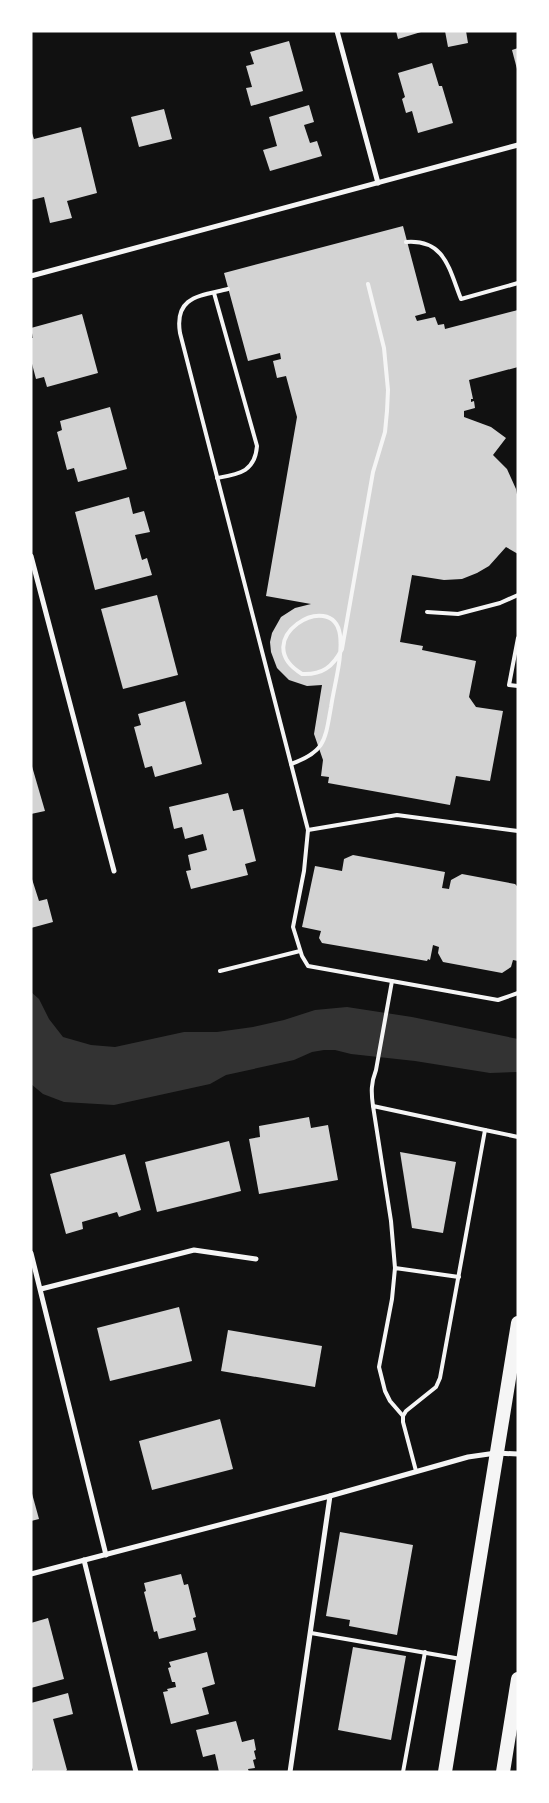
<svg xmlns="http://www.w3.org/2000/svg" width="549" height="1803" font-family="'Sofia Sans Condensed',sans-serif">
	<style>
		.water { fill: #333 }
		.building { fill: #d3d3d3 }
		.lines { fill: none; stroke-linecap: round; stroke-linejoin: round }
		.service { stroke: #f5f5f5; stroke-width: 4 }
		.minor { stroke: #f5f5f5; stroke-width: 5 }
		.trunk { stroke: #f5f5f5; stroke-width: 14 }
	</style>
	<rect width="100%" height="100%" fill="#111"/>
	<!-- water -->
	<polygon class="water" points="31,992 39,999 49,1019 63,1037 91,1045 115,1047 184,1032 217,1032 253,1027 284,1020 315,1010 347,1007 412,1017 518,1039 518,1072 490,1073 415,1061 351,1054 335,1050 324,1050 312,1052 294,1060 226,1075 210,1084 114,1105 64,1102 43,1094 31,1084"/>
	<!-- building -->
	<g class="building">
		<polygon points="396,31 421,31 421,32 398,39"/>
		<polygon points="445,31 466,31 468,43 448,47"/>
		<polygon points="289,41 303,91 251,106 246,88 252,87 246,66 254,64 250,52"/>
		<polygon points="518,48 518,69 517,69 512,50"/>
		<polygon points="432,63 439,86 442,86 453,123 418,133 412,111 406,113 402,99 405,97 398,73"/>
		<polygon points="309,105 314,122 304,125 310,143 317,141 322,156 270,171 263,150 277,146 269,117"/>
		<polygon points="164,109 172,139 139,147 131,117"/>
		<polygon points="81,127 97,193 67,201 72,218 50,223 44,197 31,200 31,130 34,139"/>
		<polygon points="403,226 426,313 415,316 417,321 435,317 438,325 444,324 445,329 518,310 518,367 469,380 473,399 471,399 471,402 474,401 475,408 464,411 464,417 491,427 506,438 493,455 507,469 516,489 518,500 518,554 506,547 489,566 477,573 462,579 444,580 412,575 400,642 423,646 422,650 476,661 469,697 476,707 503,711 490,781 456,776 450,805 328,783 329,777 321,776 323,760 314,734 322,685 307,686 289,680 277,668 271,652 270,642 272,633 281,617 295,608 311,604 266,596 297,417 286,376 277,378 273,361 281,359 280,353 248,361 224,273"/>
		<polygon points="82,314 98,373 47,387 44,377 36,379 31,360 31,338 33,338 31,328"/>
		<polygon points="110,407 127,469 78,482 74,468 67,470 57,432 62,430 60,421"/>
		<polygon points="129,497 133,514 144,511 150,532 135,535 142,560 147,558 152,575 95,590 75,512"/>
		<polygon points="157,595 178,675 123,689 101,609"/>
		<polygon points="185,701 202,764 155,777 152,766 145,768 134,727 141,725 138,714"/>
		<polygon points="31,763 45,811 31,814"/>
		<polygon points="228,793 233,811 243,809 256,861 245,864 248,875 191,889 186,871 191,870 188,855 207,850 203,834 185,839 182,827 174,829 169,807"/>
		<polygon points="353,855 445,872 442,888 449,889 451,880 462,874 515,884 518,887 518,961 513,960 511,967 502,973 443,962 438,953 439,947 433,945 430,960 428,959 427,961 322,943 319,938 321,931 302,927 315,866 342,871 344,859"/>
		<polygon points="31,876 39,901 47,899 53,922 31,928"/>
		<polygon points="309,1117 311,1128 328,1125 338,1180 259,1194 249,1139 260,1137 259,1126"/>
		<polygon points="229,1141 241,1191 157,1212 145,1162"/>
		<polygon points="400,1152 456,1162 443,1233 412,1228"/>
		<polygon points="125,1154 141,1210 119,1217 117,1212 82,1222 83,1229 66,1234 50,1174"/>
		<polygon points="179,1307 192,1361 110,1381 97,1328"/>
		<polygon points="228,1330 322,1346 315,1387 221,1371"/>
		<polygon points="220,1419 233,1469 152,1490 139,1441"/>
		<polygon points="31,1490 39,1519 31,1521"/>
		<polygon points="340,1532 413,1545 397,1635 349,1626 350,1620 326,1616"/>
		<polygon points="181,1574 184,1585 188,1584 196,1617 193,1618 196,1630 159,1639 157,1631 154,1632 144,1592 146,1591 144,1583"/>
		<polygon points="48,1618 64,1679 31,1688 31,1623"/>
		<polygon points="353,1647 406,1656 391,1740 338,1730"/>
		<polygon points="207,1652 215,1684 202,1688 209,1714 171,1724 163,1692 168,1691 167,1689 176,1687 175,1682 172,1682 168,1668 171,1667 169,1662"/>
		<polygon points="68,1693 73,1714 53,1719 67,1770 65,1772 33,1772 31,1764 31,1703"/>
		<polygon points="236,1721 242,1742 254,1739 256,1750 254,1751 256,1759 253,1760 255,1768 248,1769 249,1772 219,1772 215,1754 203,1757 196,1730"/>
	</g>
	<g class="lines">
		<!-- service -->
		<g class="service">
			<path d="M406 242C445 239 449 269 461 299L518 283"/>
			<path d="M228 289C200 296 174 296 180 333L308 830 397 815 518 831"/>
			<path d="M214 293 257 446C255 472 239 474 217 478"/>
			<polyline points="427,612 458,614 500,603 518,595"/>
			<polyline points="518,638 509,685 518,686"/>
			<path d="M291 764C325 752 325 741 331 707 334 686 343 656 340 635 333 587 246 640 302 674 322 675 333 667 342 649L373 472 385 432 387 411 388 390 384 348 368 284"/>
			<polyline points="308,830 304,871 293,927 302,956 308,966 498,1000 518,993"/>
			<polyline points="220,971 300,951"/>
			<path d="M373 1106C371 1092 371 1083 376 1070L392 981"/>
			<polyline points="485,1130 518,1137"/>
			<polyline points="395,1268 391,1221 373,1106 485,1130 440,1378 436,1387 406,1411 403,1416 403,1422 416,1471"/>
			<polyline points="403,1416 390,1401 385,1391 379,1367 392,1299 395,1268 459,1277"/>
			<polyline points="311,1633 461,1659"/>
			<polyline points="403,1772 425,1652"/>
		</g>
		<!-- minor -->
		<g class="minor">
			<polyline points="337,31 378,183"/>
			<polyline points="31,276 518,145"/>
			<polyline points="31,556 114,871"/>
			<polyline points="31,1253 106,1555"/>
			<polyline points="41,1289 194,1250 256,1259"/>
			<polyline points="84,1560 136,1772"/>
			<polyline points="31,1574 330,1496 468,1457 496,1453 518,1454"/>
			<polyline points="290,1772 330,1496"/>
		</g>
		<!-- trunk -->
		<g class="trunk">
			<polyline points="445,1772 518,1323"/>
			<polyline points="503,1772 518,1679"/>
		</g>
	</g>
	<!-- border -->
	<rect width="549" height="1803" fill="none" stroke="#ffffff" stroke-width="65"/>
</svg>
